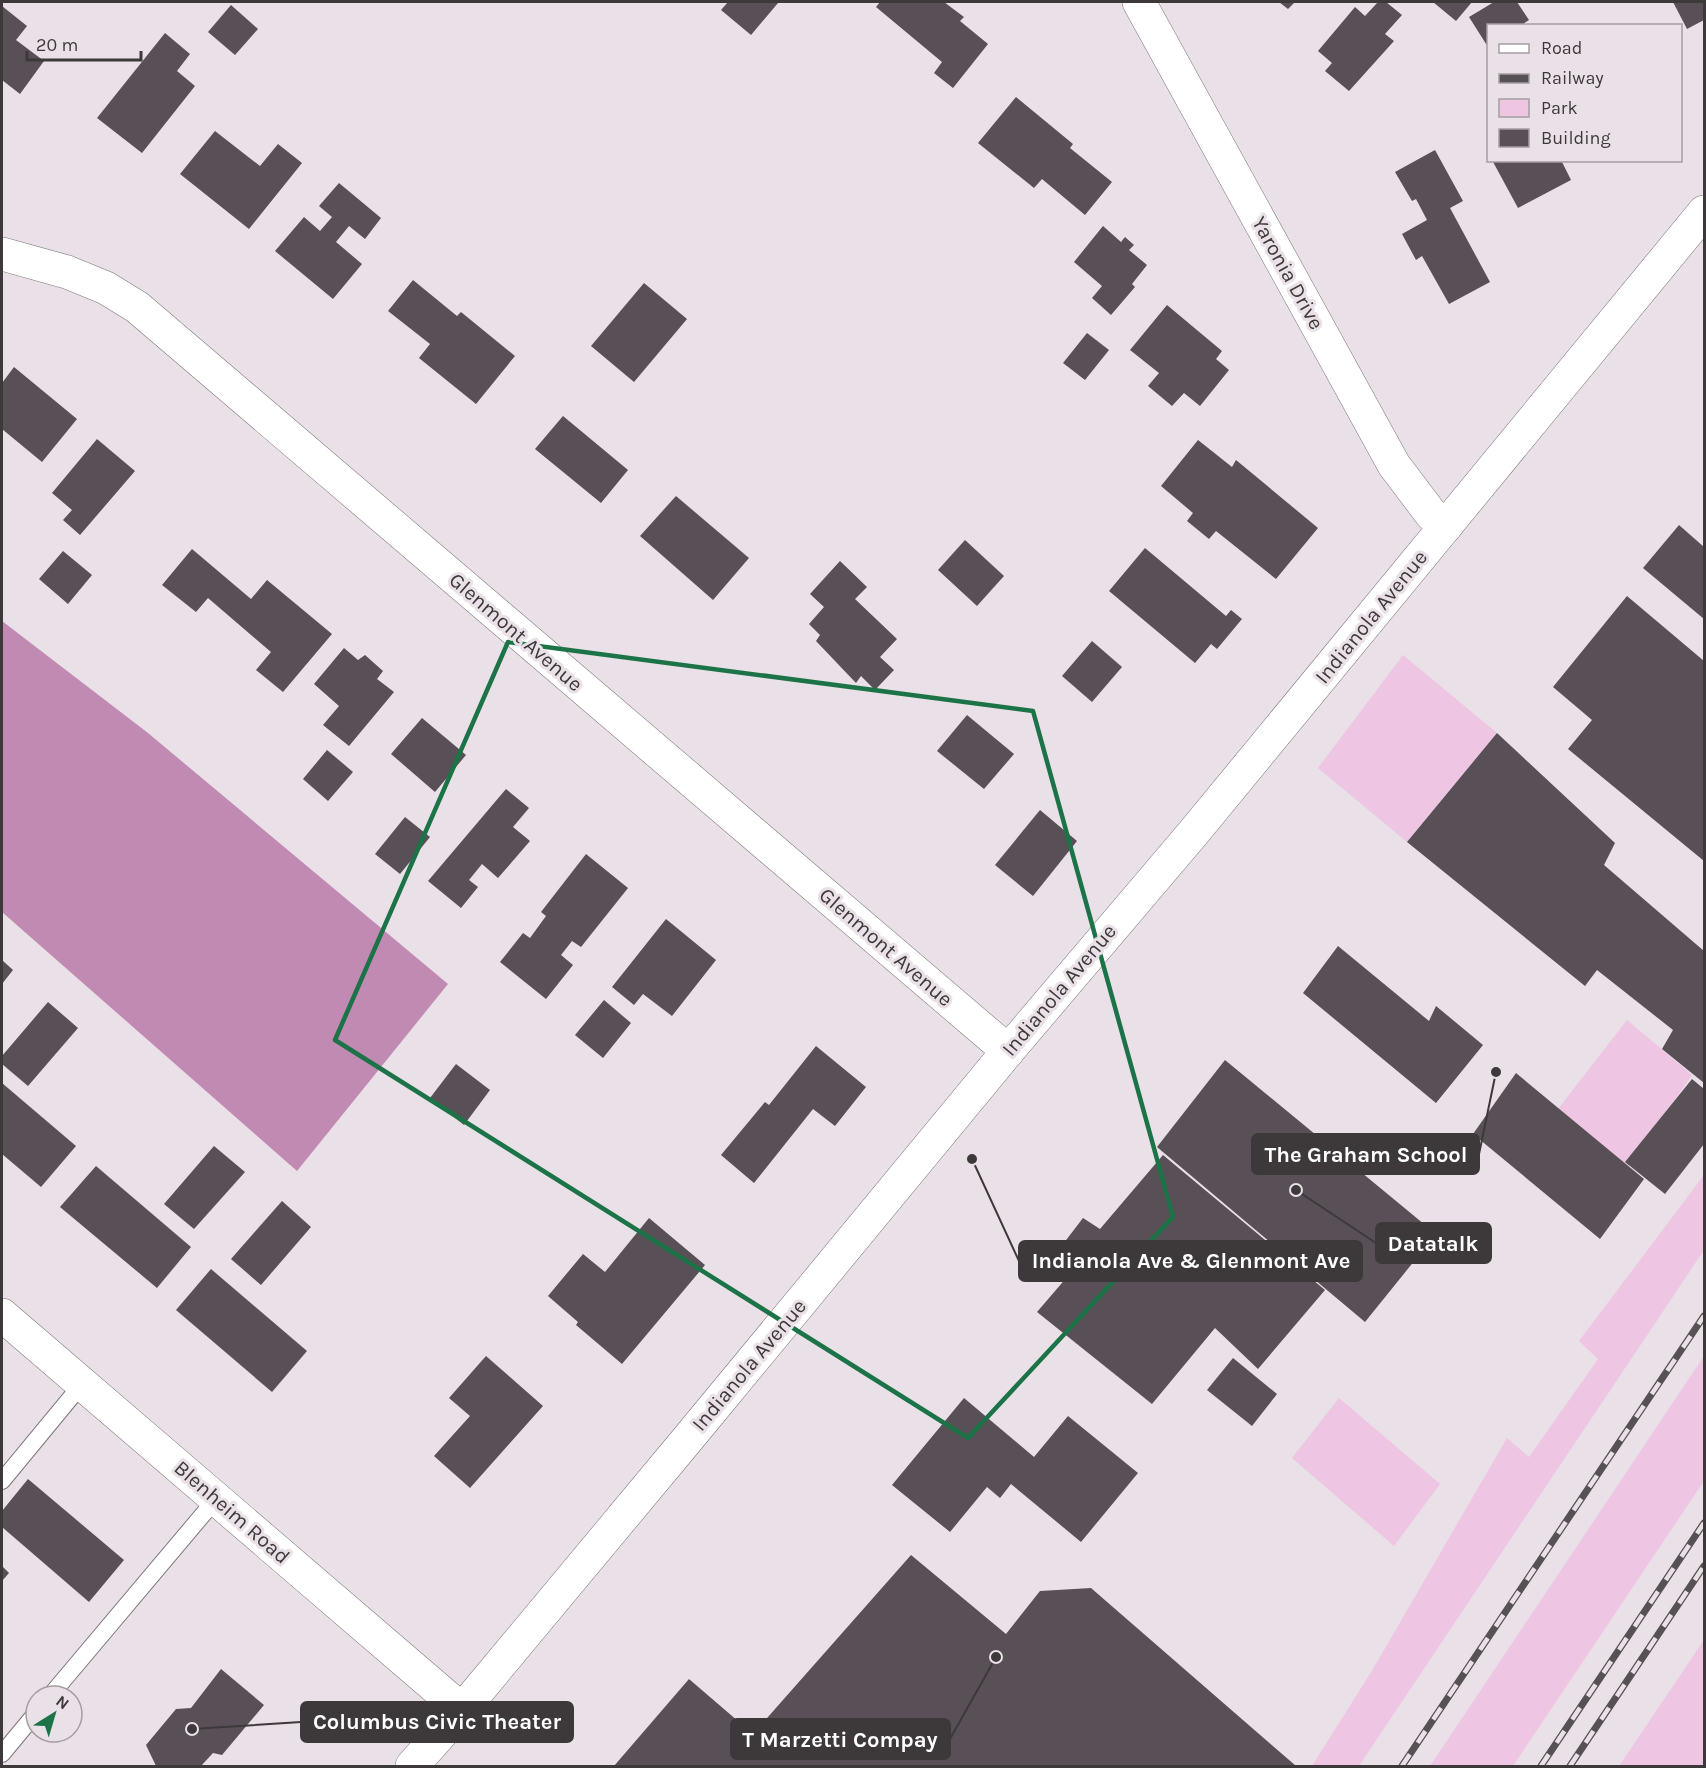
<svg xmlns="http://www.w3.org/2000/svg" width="1706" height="1768" font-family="Karla,sans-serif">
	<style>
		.green { fill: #eec5e3 }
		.forest { fill: #c18ab3 }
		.building { fill: #585056 }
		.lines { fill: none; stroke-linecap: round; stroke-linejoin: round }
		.service-casing { stroke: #7e767c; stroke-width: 18 }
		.minor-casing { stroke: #7e767c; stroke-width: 34 }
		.primary-casing { stroke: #7e767c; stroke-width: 34 }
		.service { stroke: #fff; stroke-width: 16 }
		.minor { stroke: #fff; stroke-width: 33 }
		.primary { stroke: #fff; stroke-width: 33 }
		.rail-casing { stroke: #565154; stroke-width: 7 }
		.rail { stroke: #eae0e7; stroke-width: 4.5; stroke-dasharray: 14; stroke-linecap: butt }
		.marked { fill: none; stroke: #1b7347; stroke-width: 4.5; stroke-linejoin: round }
		.labels { text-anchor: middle; stroke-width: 6; stroke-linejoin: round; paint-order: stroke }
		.street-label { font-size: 21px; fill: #3d393b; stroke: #eae0e7 }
		.leader { fill: none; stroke: #3d393b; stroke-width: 2 }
		.callout-dot { fill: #3d393b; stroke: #eae0e7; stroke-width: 2 }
		.callout { fill: #3d393b; stroke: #3d393b; stroke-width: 2 }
		.callout-label { font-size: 22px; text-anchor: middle; font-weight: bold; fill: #fff }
	</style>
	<rect width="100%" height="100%" fill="#eae0e7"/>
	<!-- green -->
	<g class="green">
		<polygon points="1403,655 1497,733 1407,842 1318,768"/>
		<polygon points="1627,1020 1692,1075 1627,1168 1558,1109"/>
		<polygon points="1704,1175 1704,1250 1359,1766 1312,1766 1373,1669 1507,1438 1529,1457 1598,1359 1579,1341"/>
		<polygon points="1704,1356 1704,1481 1513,1766 1430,1766"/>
		<polygon points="1339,1398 1440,1484 1394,1546 1292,1458"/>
		<polygon points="1704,1640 1704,1766 1619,1766"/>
	</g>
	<!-- forest -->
	<polygon class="forest" points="2,621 148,733 448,984 297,1171 2,912"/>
	<!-- building -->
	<g class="building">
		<polygon points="728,2 776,2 778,3 751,35 721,10"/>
		<polygon points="880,2 944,2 964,17 960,21 988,44 953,88 934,73 942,62 876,7"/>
		<polygon points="1279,2 1295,2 1288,9"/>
		<polygon points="1378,2 1386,2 1402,15 1385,34 1394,41 1349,91 1325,71 1332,63 1318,51 1355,7 1365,16"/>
		<polygon points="1433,2 1472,2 1456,21"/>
		<polygon points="1494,2 1517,2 1529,20 1520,26 1488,26 1488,47 1469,17"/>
		<polygon points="1673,2 1704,2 1704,20 1687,29"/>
		<polygon points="231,5 258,29 235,55 208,32"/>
		<polygon points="2,6 27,26 16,40 44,61 20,94 2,80"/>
		<polygon points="165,33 190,54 177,71 195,86 142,153 97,118"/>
		<polygon points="1016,97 1073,144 1070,148 1112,182 1085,215 1042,179 1034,188 978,143"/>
		<polygon points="215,131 260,166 278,144 302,163 249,229 180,174"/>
		<polygon points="1435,150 1463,201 1450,208 1490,282 1449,304 1422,256 1416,260 1402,234 1427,220 1416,199 1412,201 1395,172"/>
		<polygon points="1492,160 1561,160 1571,180 1518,208"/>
		<polygon points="339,183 381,218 365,239 349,226 336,242 362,264 333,299 275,251 304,217 320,231 332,217 319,206"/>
		<polygon points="1103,226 1121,242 1125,237 1134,245 1129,250 1147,265 1132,284 1135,287 1111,315 1092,298 1102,286 1074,262"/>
		<polygon points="413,280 457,316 461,312 515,356 476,404 419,358 430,344 388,311"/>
		<polygon points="644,283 687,319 634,382 591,346"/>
		<polygon points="1167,305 1222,351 1216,359 1229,370 1200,406 1184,393 1172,406 1148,386 1159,373 1130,350"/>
		<polygon points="1087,333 1109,350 1085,380 1063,363"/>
		<polygon points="14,367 77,419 42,462 2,429 2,383"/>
		<polygon points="563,416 628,470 601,503 535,449"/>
		<polygon points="97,439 135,471 80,535 63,520 72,510 52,493"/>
		<polygon points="1198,440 1232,467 1236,460 1318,528 1276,579 1216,531 1209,539 1187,521 1193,513 1161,486"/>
		<polygon points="676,496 749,558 713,600 640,536"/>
		<polygon points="1679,525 1704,547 1704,619 1643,568"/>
		<polygon points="965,540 1004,576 977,606 938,570"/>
		<polygon points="1145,548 1226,616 1231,610 1242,619 1217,649 1211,644 1195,663 1109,591"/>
		<polygon points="192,549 251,599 267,580 332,634 283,692 256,670 271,652 208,598 196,612 162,585"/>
		<polygon points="63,551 92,575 68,604 39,579"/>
		<polygon points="840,561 867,587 855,599 897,639 880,657 894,670 875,690 861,676 856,683 816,641 820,635 809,624 824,607 810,594"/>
		<polygon points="1627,596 1704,661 1704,861 1568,749 1592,720 1553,687"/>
		<polygon points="1092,641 1122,667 1092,702 1062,676"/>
		<polygon points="344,648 358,660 365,655 383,671 377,679 394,692 349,746 323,725 339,706 314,684"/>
		<polygon points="967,715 1014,754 984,789 937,751"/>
		<polygon points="422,718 466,755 435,792 391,754"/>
		<polygon points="1497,733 1615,843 1604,865 1704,951 1704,1083 1662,1049 1673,1030 1597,970 1585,986 1407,842"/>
		<polygon points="327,750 353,772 328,801 303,779"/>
		<polygon points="506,789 529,808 513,827 530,841 498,878 482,864 469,880 478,887 461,908 428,881"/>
		<polygon points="1040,810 1077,841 1033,896 995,865"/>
		<polygon points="405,817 430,837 400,874 375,854"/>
		<polygon points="586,854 628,888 581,947 572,941 561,955 573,965 546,999 500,962 523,933 530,938 546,916 541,912"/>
		<polygon points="666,919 716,960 672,1016 643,994 634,1005 612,987"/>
		<polygon points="1338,946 1429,1021 1436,1006 1483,1045 1436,1103 1303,993"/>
		<polygon points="2,960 13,970 2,984"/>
		<polygon points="604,1000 631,1023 603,1058 575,1035"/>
		<polygon points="48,1002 78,1028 28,1086 2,1064 2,1056"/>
		<polygon points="816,1046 866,1087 835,1126 813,1109 754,1183 721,1155 765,1102 769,1105"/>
		<polygon points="1225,1060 1436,1234 1365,1322 1157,1147"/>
		<polygon points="456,1064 490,1090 464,1125 430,1098"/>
		<polygon points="1516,1073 1644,1179 1600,1239 1473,1134"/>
		<polygon points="1692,1079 1704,1089 1704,1144 1665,1194 1625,1162"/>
		<polygon points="2,1083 76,1146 41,1187 2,1154"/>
		<polygon points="214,1146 245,1172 194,1229 164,1204"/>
		<polygon points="1163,1155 1325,1290 1258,1369 1215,1328 1152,1404 1037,1312 1080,1262 1060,1248 1083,1218 1100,1229"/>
		<polygon points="96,1166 191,1247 157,1288 60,1207"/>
		<polygon points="282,1201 311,1227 261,1285 231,1259"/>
		<polygon points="649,1218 705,1265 622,1364 576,1325 578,1322 548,1296 583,1254 605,1272"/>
		<polygon points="211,1269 307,1351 272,1392 176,1310"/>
		<polygon points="486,1356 543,1406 470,1488 434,1456 470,1416 449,1398"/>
		<polygon points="1233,1358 1277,1394 1252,1426 1207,1390"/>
		<polygon points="964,1398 1034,1457 1068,1416 1138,1473 1081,1542 1011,1484 1000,1498 987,1487 950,1532 892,1485"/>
		<polygon points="28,1479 124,1560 89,1602 2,1527 2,1511"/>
		<polygon points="911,1555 1006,1634 1040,1591 1091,1588 1296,1766 614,1766 689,1679 753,1734"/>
		<polygon points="2,1566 9,1573 2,1581"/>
		<polygon points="221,1669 264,1705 222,1755 213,1753 201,1766 156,1766 146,1745 176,1709 191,1708"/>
	</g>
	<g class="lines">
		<defs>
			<g id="service">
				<polyline points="2,1481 82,1384"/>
				<polyline points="50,1696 216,1499"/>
				<polyline points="2,1754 36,1713"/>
			</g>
			<g id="minor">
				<polyline points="1139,2 1394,465 1431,514 1446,526"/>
				<polyline points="2,254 67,272 106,288 137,307 1008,1051"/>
				<polyline points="2,1315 462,1710"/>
			</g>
			<polyline id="primary" points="412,1766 462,1710 691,1435 1008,1051 1194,832 1704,212"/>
		</defs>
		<!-- service casing -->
		<use href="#service" class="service-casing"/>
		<!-- minor casing -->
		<use href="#minor" class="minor-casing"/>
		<!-- primary casing -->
		<use href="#primary" class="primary-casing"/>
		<!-- service -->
		<use href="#service" class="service"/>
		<!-- minor -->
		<use href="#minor" class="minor"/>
		<!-- primary -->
		<use href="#primary" class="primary"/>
		<defs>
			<g id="rail">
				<polyline points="1402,1766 1704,1316"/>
				<polyline points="1541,1766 1704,1523"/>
				<polyline points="1570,1766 1704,1566"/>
			</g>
		</defs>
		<!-- rail casing -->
		<use href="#rail" class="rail-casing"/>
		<!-- rail -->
		<use href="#rail" class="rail"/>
	</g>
	<!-- marked area -->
	<path class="marked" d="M508 642 1033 711 1173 1217 968 1438 335 1040Z"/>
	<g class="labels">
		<!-- street labels -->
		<g class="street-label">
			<text transform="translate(1288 273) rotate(61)" y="7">Yaronia Drive</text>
			<text transform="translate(1371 617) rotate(-51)" y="7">Indianola Avenue</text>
			<text transform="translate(516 632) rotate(41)" y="7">Glenmont Avenue</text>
			<text transform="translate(886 947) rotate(41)" y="7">Glenmont Avenue</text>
			<text transform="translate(1059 990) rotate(-50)" y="7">Indianola Avenue</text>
			<text transform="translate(749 1365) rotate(-50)" y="7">Indianola Avenue</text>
			<text transform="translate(232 1512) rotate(41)" y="7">Blenheim Road</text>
		</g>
	</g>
	<!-- callouts -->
	<path class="leader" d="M1496 1072L1479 1154M1296 1190L1376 1243M972 1159L1019 1261M192 1729L301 1722M996 1657L950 1739"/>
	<g class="callout-dot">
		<circle cx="1496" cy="1072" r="6"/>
		<circle cx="1296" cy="1190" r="6"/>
		<circle cx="972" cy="1159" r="6"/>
		<circle cx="192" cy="1729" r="6"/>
		<circle cx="996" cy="1657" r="6"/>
	</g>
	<g class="callout">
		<rect x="1252" y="1134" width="227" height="40" rx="6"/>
		<rect x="1376" y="1223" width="115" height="40" rx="6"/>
		<rect x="1019" y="1241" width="343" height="40" rx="6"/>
		<rect x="301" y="1702" width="272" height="40" rx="6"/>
		<rect x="731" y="1719" width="219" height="40" rx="6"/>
	</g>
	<g class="callout-label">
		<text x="1366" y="1162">The Graham School</text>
		<text x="1433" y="1251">Datatalk</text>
		<text x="1191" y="1268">Indianola Ave &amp; Glenmont Ave</text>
		<text x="437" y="1729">Columbus Civic Theater</text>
		<text x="840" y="1747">T Marzetti Compay</text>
	</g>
	<!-- border -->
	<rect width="1706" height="1768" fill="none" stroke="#3d393b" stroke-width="6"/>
	<!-- legend -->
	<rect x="1487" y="24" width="195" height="138" fill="#eae0e7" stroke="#a59da2" stroke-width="1.5"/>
	<rect x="1499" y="44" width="30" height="9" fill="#ffffff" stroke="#a59da2" stroke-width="1.5"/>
	<text x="1541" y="54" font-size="18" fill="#3d393b">Road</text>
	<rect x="1499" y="74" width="30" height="9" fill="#565154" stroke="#a59da2" stroke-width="1.5"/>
	<text x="1541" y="84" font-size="18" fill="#3d393b">Railway</text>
	<rect x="1499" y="99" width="30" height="18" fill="#eec5e3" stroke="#a59da2" stroke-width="1.5"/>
	<text x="1541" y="114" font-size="18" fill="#3d393b">Park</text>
	<rect x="1499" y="129" width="30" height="18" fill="#585056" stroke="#a59da2" stroke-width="1.5"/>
	<text x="1541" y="144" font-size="18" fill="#3d393b">Building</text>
	<!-- north arrow -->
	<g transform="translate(54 1714) rotate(37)"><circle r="28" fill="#eae0e7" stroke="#a59da2" stroke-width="1.5"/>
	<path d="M0-4.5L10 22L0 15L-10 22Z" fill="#1b7347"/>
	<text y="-9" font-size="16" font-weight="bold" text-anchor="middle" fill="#3d393b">N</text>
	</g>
	<!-- scale -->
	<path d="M27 51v9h114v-9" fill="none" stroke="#3d393b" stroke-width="3"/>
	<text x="36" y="51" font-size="18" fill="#3d393b" stroke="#eae0e7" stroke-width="4.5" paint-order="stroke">20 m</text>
</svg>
